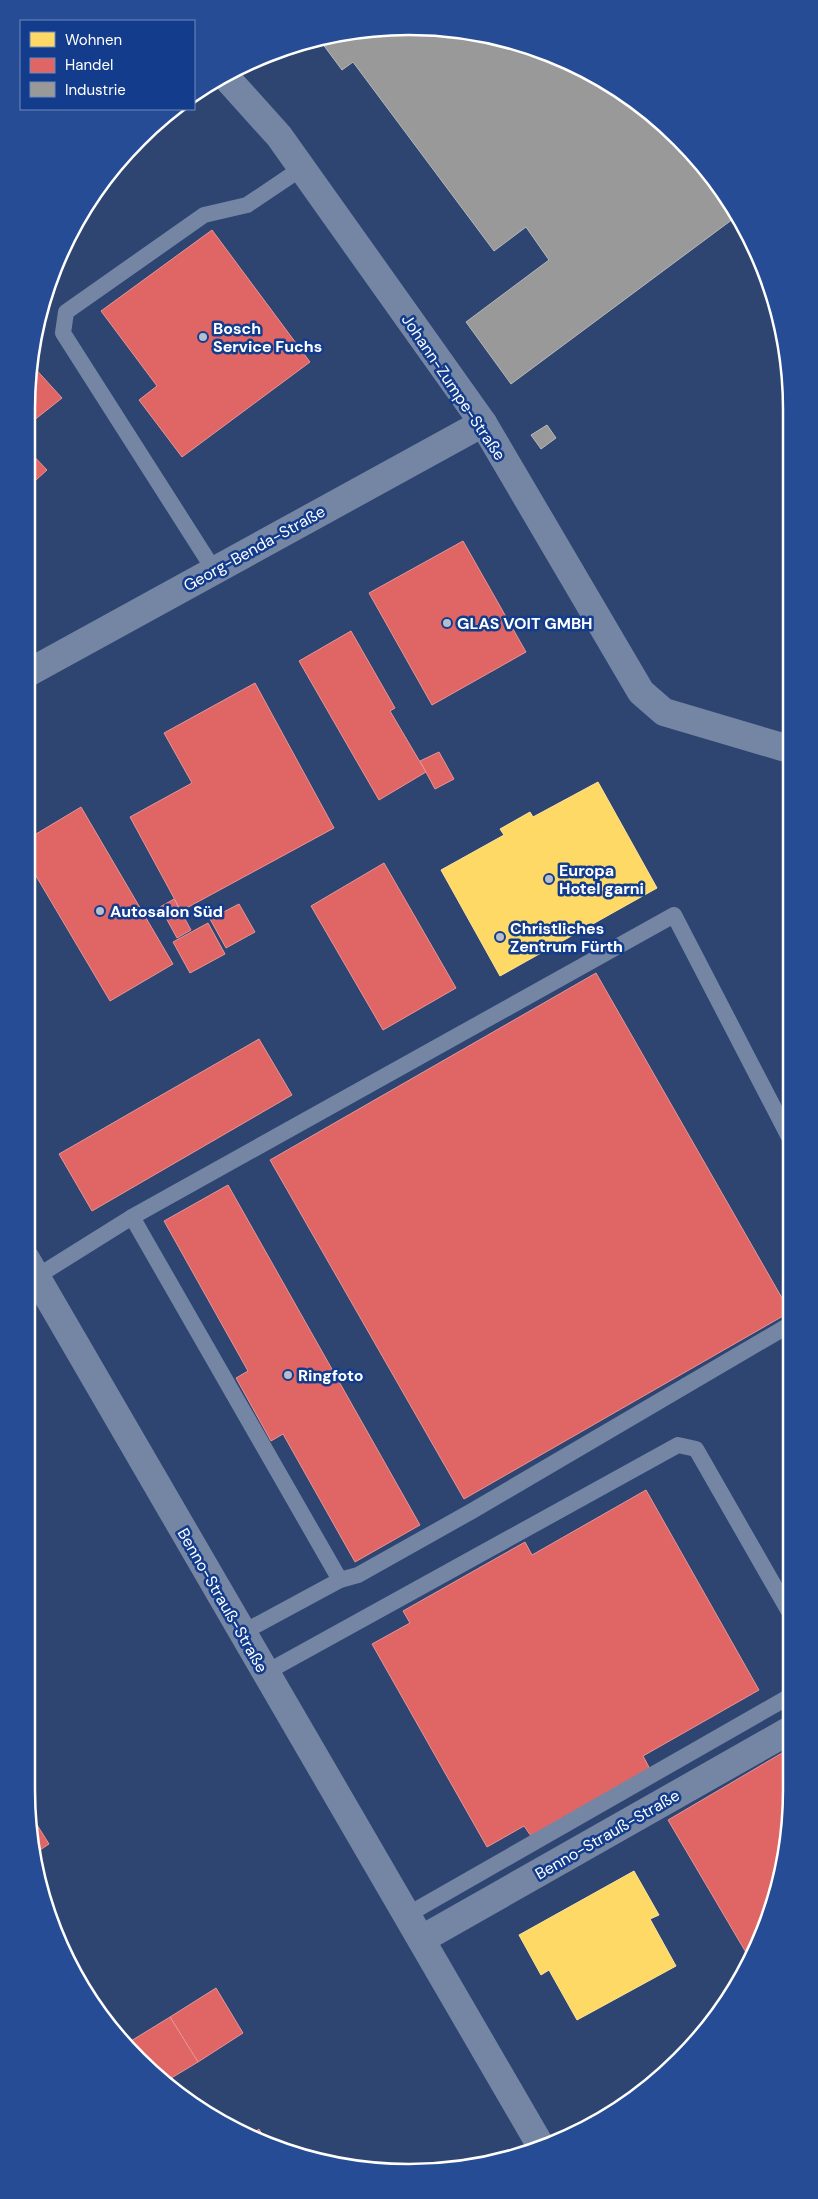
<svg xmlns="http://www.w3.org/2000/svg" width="818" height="2199" font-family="'DM Sans',sans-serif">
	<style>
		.homes { fill: #ffd966; stroke: #ffe494 }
		.shops { fill: #e06666; stroke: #e99494 }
		.industry { fill: #999; stroke: #b8b8b8 }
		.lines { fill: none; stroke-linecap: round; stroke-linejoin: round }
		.service { stroke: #7586a5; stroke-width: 16 }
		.minor { stroke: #7586a5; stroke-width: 28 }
		.poi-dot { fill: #b6becd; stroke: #133c8c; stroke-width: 2 }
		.labels { text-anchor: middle; stroke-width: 5; stroke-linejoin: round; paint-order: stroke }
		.poi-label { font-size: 16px; font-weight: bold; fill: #fff; stroke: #133c8c; text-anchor: start }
		.street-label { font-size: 16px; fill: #fff; stroke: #133c8c }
		.rim { fill: none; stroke: #fff; stroke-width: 2.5 }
	</style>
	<rect width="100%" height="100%" fill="#2e4571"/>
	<!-- homes -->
	<g class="homes">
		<polygon points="598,782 657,888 500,976 441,870 504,835 500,829 530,812 533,817"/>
		<polygon points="634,1871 659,1915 650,1919 676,1966 577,2020 549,1970 541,1975 519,1935"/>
	</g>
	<!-- shops -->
	<g class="shops">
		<polygon points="212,230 310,362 182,457 139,400 157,386 101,311"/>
		<polygon points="32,365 62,398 28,425 26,409"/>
		<polygon points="26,448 47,470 26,489"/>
		<polygon points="463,541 526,652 432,705 369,593"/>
		<polygon points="351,631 395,708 390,711 426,772 379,800 299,661"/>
		<polygon points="255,683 334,828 181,911 130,817 192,783 164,733"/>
		<polygon points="439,752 454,779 435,789 420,761"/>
		<polygon points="81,807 173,964 110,1001 26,859 26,840"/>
		<polygon points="384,863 456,988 383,1030 311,906"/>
		<polygon points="174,899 191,930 177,938 160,907"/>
		<polygon points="239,904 255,932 226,948 210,919"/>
		<polygon points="208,923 225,954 190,973 173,942"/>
		<polygon points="596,973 790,1312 464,1499 270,1160"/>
		<polygon points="259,1039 292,1095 92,1211 59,1154"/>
		<polygon points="228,1185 420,1525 355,1562 283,1434 271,1441 236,1378 248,1371 164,1221"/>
		<polygon points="646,1490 759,1690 643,1756 650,1769 531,1836 524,1826 487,1847 372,1644 410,1623 403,1611 525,1542 532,1555"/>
		<polygon points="782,1753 792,1770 792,1790 779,1889 751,1961 668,1820"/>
		<polygon points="30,1812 39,1828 33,1832"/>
		<polygon points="39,1828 49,1844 37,1852 33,1832"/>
		<polygon points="216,1988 243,2033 198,2062 170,2017"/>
		<polygon points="170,2017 198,2062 168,2080 126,2044"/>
		<polygon points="259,2129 268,2144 249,2136"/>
	</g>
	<!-- industry -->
	<g class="industry">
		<polygon points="434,27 508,39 621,91 697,157 737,216 511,384 466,322 549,260 526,227 494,251 353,62 342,70 319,39 359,29"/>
		<polygon points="547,425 556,438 541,449 531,435"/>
	</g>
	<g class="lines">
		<!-- service -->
		<g class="service">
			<polyline points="214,570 63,333 66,312 204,215 247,205 302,168"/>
			<polyline points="132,1217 674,915 790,1139"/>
			<polyline points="36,1277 132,1217 340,1580 242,1633"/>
			<polyline points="340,1580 358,1575 472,1511 791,1324"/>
			<polyline points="265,1673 678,1445 696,1449 791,1615"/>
			<polyline points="407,1915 792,1695"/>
		</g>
		<!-- minor -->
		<g class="minor">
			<polyline points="224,75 279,136 483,423 641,692 664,712 789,749"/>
			<polyline points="26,674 483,423"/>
			<polyline points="26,1259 542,2148"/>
			<polyline points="422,1939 792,1729"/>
		</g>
	</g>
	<!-- markers -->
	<g class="poi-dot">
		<circle cx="203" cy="337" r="5"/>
		<circle cx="447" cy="623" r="5"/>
		<circle cx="549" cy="879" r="5"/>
		<circle cx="100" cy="911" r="5"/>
		<circle cx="500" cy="937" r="5"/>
		<circle cx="288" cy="1375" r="5"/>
	</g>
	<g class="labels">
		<!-- poi labels -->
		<g class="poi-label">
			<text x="213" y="334">Bosch<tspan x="213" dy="18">Service Fuchs</tspan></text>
			<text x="457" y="629">GLAS VOIT GMBH</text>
			<text x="559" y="876">Europa<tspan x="559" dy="18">Hotel garni</tspan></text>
			<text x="110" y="917">Autosalon Süd</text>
			<text x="510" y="934">Christliches<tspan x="510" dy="18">Zentrum Fürth</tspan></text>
			<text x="298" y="1381">Ringfoto</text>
		</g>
		<!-- street labels -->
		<g class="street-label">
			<text transform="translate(454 387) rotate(56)" y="6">Johann-Zumpe-Straße</text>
			<text transform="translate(254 548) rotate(-29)" y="6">Georg-Benda-Straße</text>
			<text transform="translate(223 1600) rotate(60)" y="6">Benno-Strauß-Straße</text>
			<text transform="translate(607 1834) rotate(-30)" y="6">Benno-Strauß-Straße</text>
		</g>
	</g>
	<!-- crop -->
	<path d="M0 0H818V2199H0ZM409 35H409A374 374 0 0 1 783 409V1790A374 374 0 0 1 409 2164H409A374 374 0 0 1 35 1790V409A374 374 0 0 1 409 35Z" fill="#264c95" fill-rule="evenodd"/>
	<path class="rim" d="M409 35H409A374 374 0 0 1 783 409V1790A374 374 0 0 1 409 2164H409A374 374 0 0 1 35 1790V409A374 374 0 0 1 409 35Z"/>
	<!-- legend -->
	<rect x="20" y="20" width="175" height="90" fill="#133c8c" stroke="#718aba"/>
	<rect x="30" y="32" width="25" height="15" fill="#ffd966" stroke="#718aba"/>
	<text x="65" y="45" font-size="15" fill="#ffffff">Wohnen</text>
	<rect x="30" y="58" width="25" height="15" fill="#e06666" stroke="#718aba"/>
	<text x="65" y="70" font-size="15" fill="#ffffff">Handel</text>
	<rect x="30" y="82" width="25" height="15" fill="#999999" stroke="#718aba"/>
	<text x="65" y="95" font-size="15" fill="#ffffff">Industrie</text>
</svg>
